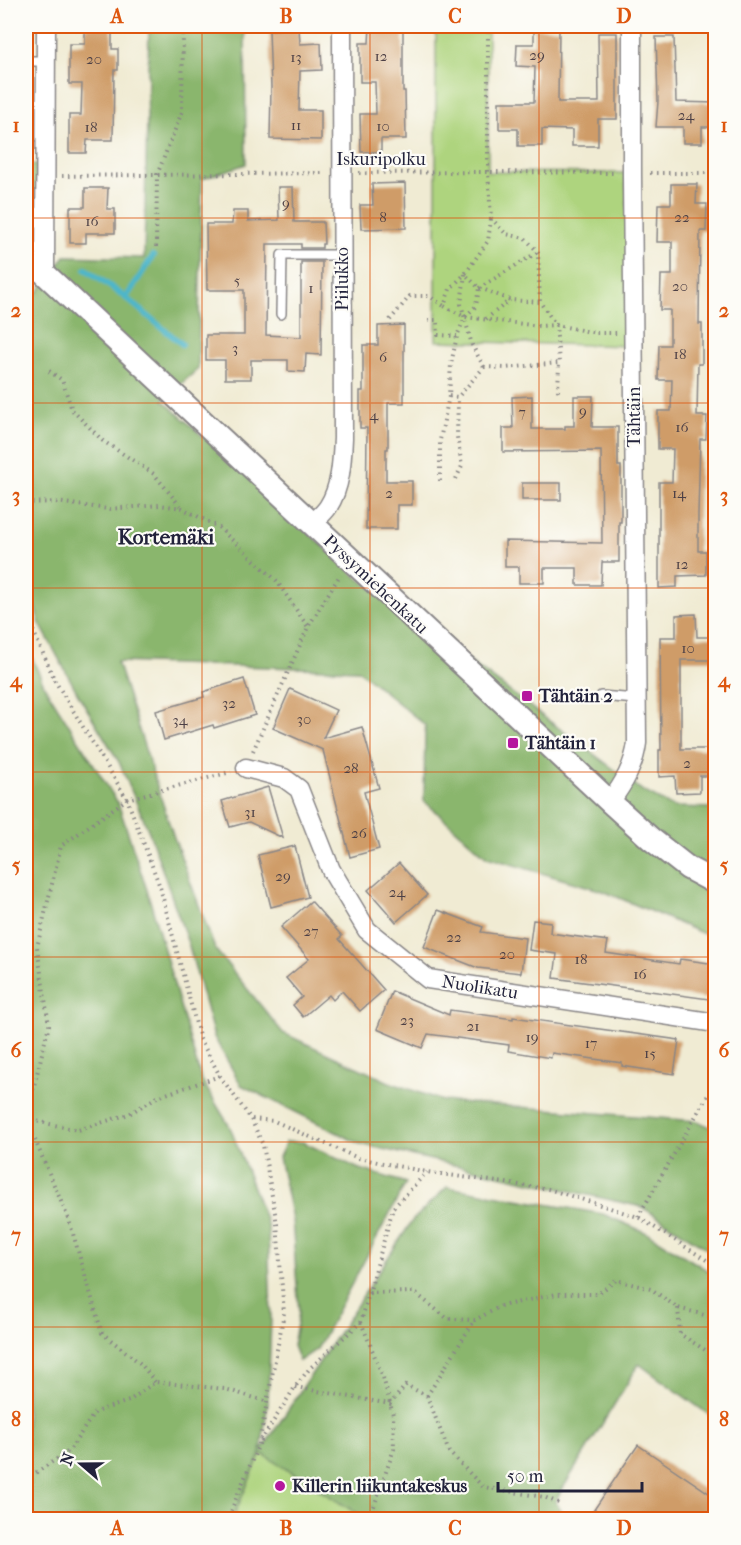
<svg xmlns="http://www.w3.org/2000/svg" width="741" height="1545" font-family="'IM FELL French Canon',serif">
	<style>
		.green { fill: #aed47e; stroke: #687b5c; stroke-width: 1.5 }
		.forest { fill: #8ab66d; stroke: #566c54; stroke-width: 1.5 }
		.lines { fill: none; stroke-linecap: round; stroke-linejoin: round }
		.stream { stroke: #4db6ca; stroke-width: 6 }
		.building { fill: #cf9c68 }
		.service-casing { stroke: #898687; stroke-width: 12 }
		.minor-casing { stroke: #898687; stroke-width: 21 }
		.tertiary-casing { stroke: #898687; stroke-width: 26 }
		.path { stroke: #898687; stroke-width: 4; stroke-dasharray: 1.5 4.5; stroke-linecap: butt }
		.service { stroke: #fff; stroke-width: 9 }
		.minor { stroke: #fff; stroke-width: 18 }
		.tertiary { stroke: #fff; stroke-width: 22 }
		.grid { fill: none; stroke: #de560e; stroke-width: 1.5; stroke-opacity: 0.55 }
		.poi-dot { fill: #b5179e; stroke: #fdfcf7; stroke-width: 2 }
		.labels { text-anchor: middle; stroke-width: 4.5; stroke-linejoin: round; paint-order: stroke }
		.number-label { font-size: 15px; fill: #4d4046 }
		.street-label { font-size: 18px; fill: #22223b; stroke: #fdfcf7 }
		.poi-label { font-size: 18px; font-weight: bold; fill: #22223b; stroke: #fdfcf7; text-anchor: start }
		.quarter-label { font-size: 21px; font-weight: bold; fill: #22223b; stroke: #fdfcf7 }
		.neatline { fill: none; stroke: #de560e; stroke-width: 2 }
		.grid-label { font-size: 20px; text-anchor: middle; font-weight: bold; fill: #de560e }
	</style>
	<rect width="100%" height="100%" fill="#fdfcf7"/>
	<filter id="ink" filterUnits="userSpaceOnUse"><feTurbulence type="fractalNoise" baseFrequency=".0167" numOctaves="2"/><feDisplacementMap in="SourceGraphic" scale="12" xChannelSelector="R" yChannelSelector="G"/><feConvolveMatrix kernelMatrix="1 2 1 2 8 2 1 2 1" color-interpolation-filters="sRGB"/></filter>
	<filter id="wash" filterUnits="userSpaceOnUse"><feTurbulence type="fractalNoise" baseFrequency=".008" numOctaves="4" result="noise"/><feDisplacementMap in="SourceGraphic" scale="24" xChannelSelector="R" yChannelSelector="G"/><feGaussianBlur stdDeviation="1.35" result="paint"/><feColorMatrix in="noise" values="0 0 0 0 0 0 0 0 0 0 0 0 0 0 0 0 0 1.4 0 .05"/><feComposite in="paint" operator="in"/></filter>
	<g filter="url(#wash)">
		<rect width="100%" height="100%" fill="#f0ebd3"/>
		<!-- green -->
		<g class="green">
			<polygon points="436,26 488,26 488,172 626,173 633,346 436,341"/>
			<polygon points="261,1453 366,1519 232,1520"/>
		</g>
		<!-- forest -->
		<g class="forest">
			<polygon points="149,26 245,26 246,164 202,179 198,369 163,400 358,578 643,791 673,807 715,808 716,939 603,891 487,857 424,801 425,725 358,670 117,662 172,832 215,949 283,1033 389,1082 443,1101 697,1121 715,1129 715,1254 642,1207 360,1144 241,1085 214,1037 189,946 149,832 119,762 79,696 40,624 26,578 26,295 38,292 65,256 144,258"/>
			<polygon points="37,164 36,225 26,225 26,165"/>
			<polygon points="26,644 45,687 118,803 147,890 201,1079 230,1127 268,1227 271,1318 268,1402 261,1451 412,1221 447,1187 603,1214 647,1233 710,1272 715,1274 715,1419 639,1364 555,1501 566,1519 366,1519 261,1453 232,1519 26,1519"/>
			<polygon points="286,1142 303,1142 357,1168 406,1183 317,1349 299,1361 293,1346 299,1312 292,1219 279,1157"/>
		</g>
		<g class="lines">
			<!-- stream -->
			<g class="stream">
				<polyline points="86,269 126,298 182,344"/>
				<polyline points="126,298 153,256"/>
			</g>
		</g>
		<g id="blocks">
			<!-- building -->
			<g class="building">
				<polygon points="370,26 403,26 403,91 405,91 406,139 381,139 381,152 361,152 360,114 376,114 375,82 360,82 360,43 369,43"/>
				<polygon points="85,27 112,27 112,49 118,49 118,70 114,70 113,140 87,140 86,153 69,153 69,115 81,115 82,84 69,84 69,44 85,44"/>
				<polygon points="299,28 300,44 321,43 322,70 300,71 299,110 321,110 321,140 270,139 271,87 269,30"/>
				<polygon points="534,28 559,29 558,102 599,102 598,33 617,33 617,119 598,119 598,146 572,146 572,130 542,129 542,146 518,146 518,129 499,129 499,102 534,102 535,67 516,66 517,44 534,44"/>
				<polygon points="656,37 674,37 676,102 716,103 716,127 702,127 702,143 683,143 683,127 656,127 658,101"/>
				<polygon points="405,183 406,228 361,229 360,205 373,205 372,184"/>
				<polygon points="671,184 697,184 696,204 707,204 706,231 700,231 699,324 702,324 702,364 698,364 697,416 707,416 706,439 700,439 698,515 698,551 706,551 706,575 677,576 677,587 659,588 659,482 672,482 673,449 658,449 658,411 671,411 672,380 658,380 659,345 670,345 670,310 660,310 661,275 672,275 672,242 657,242 658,204 671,204"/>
				<polygon points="278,187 293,187 294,222 323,222 324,244 322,244 322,248 301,248 301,244 267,244 266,335 301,337 301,262 322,262 321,355 306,354 305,372 288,371 288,360 251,360 251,379 225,379 225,360 206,360 206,335 244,335 244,290 207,290 206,224 232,224 233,211 248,211 248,221 279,220"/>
				<polygon points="85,188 108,188 107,209 115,209 115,233 86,233 86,243 70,243 70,207 85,207"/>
				<polygon points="404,325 404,403 388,403 388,449 386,449 386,481 412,481 412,505 397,505 397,529 366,529 367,428 360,428 360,391 363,391 363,345 378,345 378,326"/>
				<polygon points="532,396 532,429 565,429 565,426 574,426 574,396 593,396 592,427 618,427 618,466 621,466 621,522 619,522 619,562 602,562 601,585 577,585 577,568 544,568 544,583 519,583 519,567 505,567 505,541 602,543 601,451 503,452 503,428 513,428 512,397"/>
				<rect x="522" y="483" width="39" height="17"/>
				<polygon points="696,614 697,637 716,637 716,660 681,660 681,749 716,749 716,776 700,776 700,792 676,793 675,776 659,777 659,750 661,750 660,637 676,637 676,615"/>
				<polygon points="244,679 255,715 214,728 213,725 164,740 156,711 204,697 203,692"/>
				<polygon points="290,689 336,710 323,738 362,727 379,788 364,792 379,849 350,857 323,750 273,728"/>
				<polygon points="268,787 283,838 249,822 230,827 222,801"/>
				<polygon points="295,846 308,897 271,907 258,855"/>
				<polygon points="399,863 427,895 396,922 368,890"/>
				<polygon points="311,901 342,936 339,939 384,990 360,1011 342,991 333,1000 329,995 303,1017 293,1005 302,997 286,978 309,959 281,927"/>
				<polygon points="438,910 483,927 481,932 525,938 521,973 478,968 424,947"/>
				<polygon points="533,920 551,922 550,933 608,941 606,953 679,964 680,959 716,964 716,1000 554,978 557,954 529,950"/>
				<polygon points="392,991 449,1015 450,1010 513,1019 513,1017 679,1040 674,1074 622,1066 622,1063 552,1053 551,1058 508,1051 509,1045 428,1034 422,1048 377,1029"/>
				<polygon points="638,1445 716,1498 716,1520 587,1520"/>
			</g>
		</g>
	</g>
	<g filter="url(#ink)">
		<use href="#blocks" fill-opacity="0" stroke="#898687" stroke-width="1.5"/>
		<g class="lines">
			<defs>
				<g id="service">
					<polyline points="26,61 46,61"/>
					<polyline points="26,248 45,249"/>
					<polyline points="26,278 45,274"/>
					<polyline points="281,314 282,255 342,255"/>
					<polyline points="601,696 636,699"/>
				</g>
				<g id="minor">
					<polyline points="45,274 46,26"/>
					<path d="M312 524C317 519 324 513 328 507 341 487 342 461 343 438L342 26"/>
					<polyline points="246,768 284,778 299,789 331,870 367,930 428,979 716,1023"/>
					<path d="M610 802C624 783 634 766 637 743L632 174V26"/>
				</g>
				<polyline id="tertiary" points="45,274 610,802 651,839 688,868 716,883"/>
			</defs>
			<!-- service casing -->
			<use href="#service" class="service-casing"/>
			<!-- minor casing -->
			<use href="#minor" class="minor-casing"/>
			<!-- tertiary casing -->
			<use href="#tertiary" class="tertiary-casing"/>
			<!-- path -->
			<g class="path">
				<polyline points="488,26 488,172 491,218 506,234 525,238 538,252 540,302 556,325 596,333 617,333"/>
				<polyline points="359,173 488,172 615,173"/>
				<polyline points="650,173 716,173"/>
				<polyline points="62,176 324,173"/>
				<polyline points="491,219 488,241 465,274 450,289 444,306 465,317 539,326 556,325 559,363 558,392"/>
				<polyline points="156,247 157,175 182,112 183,26"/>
				<polyline points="465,274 461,304 472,345 484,367"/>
				<polyline points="479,288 538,252"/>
				<polyline points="480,288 510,300 540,302"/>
				<polyline points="486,319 510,300"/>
				<polyline points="390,320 410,296 429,296 444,306"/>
				<polyline points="428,320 437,320 438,335 457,336"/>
				<polyline points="484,367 505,368 559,363"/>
				<polyline points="49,371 62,380 72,410 103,441 154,474 181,507"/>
				<polyline points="449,396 458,397 484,367"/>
				<polyline points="456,479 462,466 457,437 458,397"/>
				<polyline points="440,481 440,440 449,396 451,364 457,336 465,317 476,306 479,288 465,274"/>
				<polyline points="26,503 56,502 108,509 160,505 182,508 218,527 276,580 308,627"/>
				<polyline points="26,614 55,681 127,799 160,887 200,1039 220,1076 251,1119 263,1145 277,1224 284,1313 259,1444 227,1520"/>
				<polyline points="253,751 308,627 340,575"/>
				<polyline points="26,1119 78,1130 129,1114 157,1097 220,1076"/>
				<polyline points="252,1119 274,1121 358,1158 427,1172 548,1189 607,1207 638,1217 716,1266"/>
				<polyline points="638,1217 716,1081"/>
				<polyline points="369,1293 414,1292 448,1319 475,1320 501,1306 557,1294 598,1294 616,1280 651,1289 678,1308 716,1318"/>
				<polyline points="678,1308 680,1334 716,1357"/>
				<polyline points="361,1322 383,1377 393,1415 394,1449 372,1512 378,1520"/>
				<polyline points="155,1382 141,1364 102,1333 69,1220 26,1119 49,1025 37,947 61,846 127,799 231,772"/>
				<polyline points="295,1387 390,1404 406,1385 427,1396 449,1452 483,1487 544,1497 561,1504"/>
				<polyline points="427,1396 474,1321"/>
				<polyline points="261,1441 295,1387 310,1368 361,1322 393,1208 427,1172"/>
				<polyline points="26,1479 69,1451 95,1412 129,1401 155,1382 225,1389 268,1402"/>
			</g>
			<!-- service -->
			<use href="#service" class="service"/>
			<!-- minor -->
			<use href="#minor" class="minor"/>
			<!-- tertiary -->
			<use href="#tertiary" class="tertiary"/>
		</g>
	</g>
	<!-- grid -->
	<path class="grid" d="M202 26V1520M370 26V1520M539 26V1520M26 218H716M26 403H716M26 588H716M26 772H716M26 957H716M26 1142H716M26 1327H716"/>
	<!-- markers -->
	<g class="poi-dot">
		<rect x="521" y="690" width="12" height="12" rx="3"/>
		<rect x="507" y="737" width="12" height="12" rx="3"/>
		<circle cx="280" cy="1486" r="6"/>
	</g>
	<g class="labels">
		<!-- number labels -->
		<g class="number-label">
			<text x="537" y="60">29</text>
			<text x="381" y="61">12</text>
			<text x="296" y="62">13</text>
			<text x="94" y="64">20</text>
			<text x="686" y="120">24</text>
			<text x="296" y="130">11</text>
			<text x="383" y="131">10</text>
			<text x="91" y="132">18</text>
			<text x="286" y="208">9</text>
			<text x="383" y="222">8</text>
			<text x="682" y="222">22</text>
			<text x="92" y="226">16</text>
			<text x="237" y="285">5</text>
			<text x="680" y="291">20</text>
			<text x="311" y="293">1</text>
			<text x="235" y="353">3</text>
			<text x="680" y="359">18</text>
			<text x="383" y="362">6</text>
			<text x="583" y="416">9</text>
			<text x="522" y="417">7</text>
			<text x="374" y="420">4</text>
			<text x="682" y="432">16</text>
			<text x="389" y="498">2</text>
			<text x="679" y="498">14</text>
			<text x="682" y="569">12</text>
			<text x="688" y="653">10</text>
			<text x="229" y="708">32</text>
			<text x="304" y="724">30</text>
			<text x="180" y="725">34</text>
			<text x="687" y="768">2</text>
			<text x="351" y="773">28</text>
			<text x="250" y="817">31</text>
			<text x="359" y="838">26</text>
			<text x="283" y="881">29</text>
			<text x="397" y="897">24</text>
			<text x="311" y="936">27</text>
			<text x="454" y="942">22</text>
			<text x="507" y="959">20</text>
			<text x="581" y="964">18</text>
			<text x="640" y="979">16</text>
			<text x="407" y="1025">23</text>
			<text x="473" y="1031">21</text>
			<text x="532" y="1042">19</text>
			<text x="591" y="1048">17</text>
			<text x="650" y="1058">15</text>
		</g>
		<!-- street labels -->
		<g class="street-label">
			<text x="381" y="165">Iskuripolku</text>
			<text transform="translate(342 279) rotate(-90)" y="6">Piilukko</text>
			<text transform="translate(634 417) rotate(-90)" y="6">Tähtäin</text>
			<text transform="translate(376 584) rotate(43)" y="6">Pyssymiehenkatu</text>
			<text transform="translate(480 987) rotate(9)" y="6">Nuolikatu</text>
		</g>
		<!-- poi labels -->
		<g class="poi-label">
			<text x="539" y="702">Tähtäin 2</text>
			<text x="525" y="749">Tähtäin 1</text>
			<text x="292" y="1492">Killerin liikuntakeskus</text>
		</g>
		<!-- quarter labels -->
		<g class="quarter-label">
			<text x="166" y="544">Kortemäki</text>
		</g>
	</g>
	<!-- margin -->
	<rect width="741" height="1545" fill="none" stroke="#fdfcf7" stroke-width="66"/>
	<!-- north arrow -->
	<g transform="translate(81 1464) rotate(290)" stroke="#fdfcf7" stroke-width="4.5" paint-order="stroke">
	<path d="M0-4.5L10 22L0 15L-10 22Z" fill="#22223b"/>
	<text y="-9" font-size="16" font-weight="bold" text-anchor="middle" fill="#22223b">N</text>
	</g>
	<!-- scale -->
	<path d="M498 1482v9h144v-9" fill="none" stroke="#22223b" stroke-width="3"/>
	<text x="507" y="1482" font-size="18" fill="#22223b" stroke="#fdfcf7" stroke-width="4.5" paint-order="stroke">50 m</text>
	<rect x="33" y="33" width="675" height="1479" class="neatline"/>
	<g class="grid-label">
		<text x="117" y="23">A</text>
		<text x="286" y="23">B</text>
		<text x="455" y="23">C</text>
		<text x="624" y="23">D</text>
		<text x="16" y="132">1</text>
		<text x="724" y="132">1</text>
		<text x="16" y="317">2</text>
		<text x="724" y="317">2</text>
		<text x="16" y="502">3</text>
		<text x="724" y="502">3</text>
		<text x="16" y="687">4</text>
		<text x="724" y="687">4</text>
		<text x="16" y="872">5</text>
		<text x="724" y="872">5</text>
		<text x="16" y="1057">6</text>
		<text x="724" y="1057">6</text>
		<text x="16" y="1242">7</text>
		<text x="724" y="1242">7</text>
		<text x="16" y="1426">8</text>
		<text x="724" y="1426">8</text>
		<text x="117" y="1535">A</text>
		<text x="286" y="1535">B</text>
		<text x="455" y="1535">C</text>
		<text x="624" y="1535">D</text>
	</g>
</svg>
